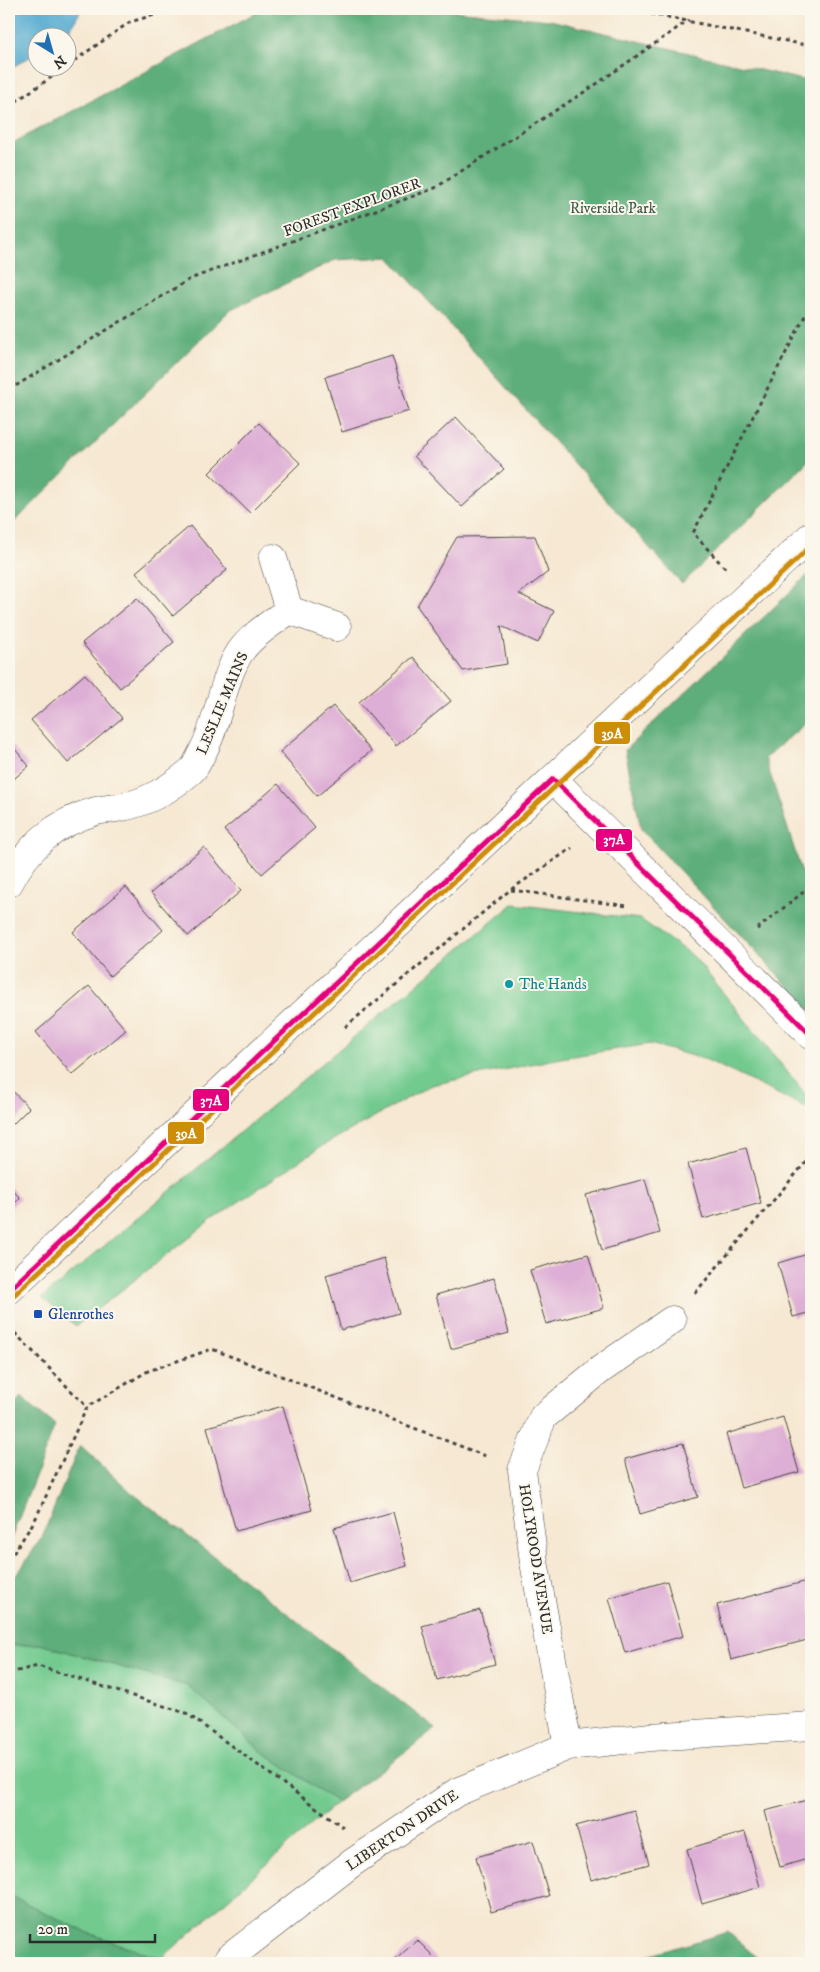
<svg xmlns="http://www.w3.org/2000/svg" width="820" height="1972" font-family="'IM FELL DW Pica',serif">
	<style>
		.green { fill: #72ca8f; stroke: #4e7a5d }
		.forest { fill: #5dae7a; stroke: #446c52 }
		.water { fill: #53aad0; stroke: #3f6a7e }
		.building { fill: #deafd6 }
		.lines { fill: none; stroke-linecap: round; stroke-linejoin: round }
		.minor-casing { stroke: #494744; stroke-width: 29 }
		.major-casing { stroke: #494744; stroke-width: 29 }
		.path { stroke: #494744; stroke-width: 3; stroke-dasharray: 4 4; stroke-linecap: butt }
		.minor { stroke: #fff; stroke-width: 28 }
		.major { stroke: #fff; stroke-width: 28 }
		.bus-1-casing { stroke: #fbf7ec; stroke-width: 9 }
		.bus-2-casing { stroke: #fbf7ec; stroke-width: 9 }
		.bus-1 { stroke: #e5007d; stroke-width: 5 }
		.bus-2 { stroke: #ce8d09; stroke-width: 5 }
		.culture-dot { fill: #0f9aa8; stroke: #fbf7ec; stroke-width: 2 }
		.transit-dot { fill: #1a4fb4; stroke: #fbf7ec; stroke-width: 2 }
		.labels { text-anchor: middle; stroke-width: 4; stroke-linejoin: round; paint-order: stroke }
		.street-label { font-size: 15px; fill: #2b2b2b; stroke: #fbf7ec }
		.park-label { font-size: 15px; fill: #405b49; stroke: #fbf7ec }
		.culture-label { font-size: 15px; fill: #0d838f; stroke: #fbf7ec; text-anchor: start }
		.transit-label { font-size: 15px; fill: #164399; stroke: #fbf7ec; text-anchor: start }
		.line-badge { stroke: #fbf7ec; stroke-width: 2 }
		.badge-label { font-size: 14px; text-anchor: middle; font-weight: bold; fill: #fff }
	</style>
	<rect width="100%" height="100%" fill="#fbf7ec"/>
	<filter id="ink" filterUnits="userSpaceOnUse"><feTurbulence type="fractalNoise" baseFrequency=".02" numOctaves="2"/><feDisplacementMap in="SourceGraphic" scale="10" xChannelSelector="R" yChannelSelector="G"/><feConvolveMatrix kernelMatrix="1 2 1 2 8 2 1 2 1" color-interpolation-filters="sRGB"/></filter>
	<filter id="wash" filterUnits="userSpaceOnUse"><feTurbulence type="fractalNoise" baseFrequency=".0096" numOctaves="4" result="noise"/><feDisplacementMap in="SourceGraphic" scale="20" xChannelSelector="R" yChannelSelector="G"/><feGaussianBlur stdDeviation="1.12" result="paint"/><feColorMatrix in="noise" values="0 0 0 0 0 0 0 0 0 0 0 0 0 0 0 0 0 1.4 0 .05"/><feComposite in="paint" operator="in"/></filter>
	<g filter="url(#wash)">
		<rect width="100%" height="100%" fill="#f6e8d2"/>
		<!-- green -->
		<g class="green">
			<polygon points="513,904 640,919 694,957 811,1101 811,1110 707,1060 650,1044 560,1058 431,1085 322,1146 210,1221 76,1326 42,1298"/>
			<polygon points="40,1644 188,1686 260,1750 337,1802 161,1959 83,1931 9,1895 9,1646"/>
		</g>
		<!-- forest -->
		<g class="forest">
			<polygon points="263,9 432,9 550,20 811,82 811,458 682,584 389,257 335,260 229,311 9,527 9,145"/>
			<polygon points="811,572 811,719 765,758 811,901 811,1011 641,829 625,750"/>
			<polygon points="21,1397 55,1425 9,1544 9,1411"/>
			<polygon points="80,1445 131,1492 436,1729 337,1802 260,1750 188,1686 40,1644 9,1646 9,1586 42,1537"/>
			<polygon points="9,1895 83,1931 161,1959 158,1963 9,1963"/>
			<polygon points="728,1932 763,1963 625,1963"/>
		</g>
		<!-- water -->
		<polygon class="water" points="21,9 82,9 66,36 38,38 37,53 9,69 9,15"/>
		<g id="blocks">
			<!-- building -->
			<g class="building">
				<polygon points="392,356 409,411 342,432 325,377"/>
				<polygon points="456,417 504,469 462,507 414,456"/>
				<polygon points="259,423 300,463 250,513 209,473"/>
				<polygon points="190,526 227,570 173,616 136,572"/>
				<polygon points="535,536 548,572 519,594 554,611 538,643 501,626 507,664 463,671 417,606 457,537"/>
				<polygon points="137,598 174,642 120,688 82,643"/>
				<polygon points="413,657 451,701 396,746 359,702"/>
				<polygon points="85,674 122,718 68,763 31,720"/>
				<polygon points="333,706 371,751 317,796 280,752"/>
				<polygon points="9,742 29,766 9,783"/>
				<polygon points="278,784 315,828 262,874 224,830"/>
				<polygon points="204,847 241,891 188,936 151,893"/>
				<polygon points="126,887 163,930 110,976 73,932"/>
				<polygon points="89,986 126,1030 72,1075 36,1032"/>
				<polygon points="9,1087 29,1108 9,1128"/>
				<polygon points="746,1148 761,1203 703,1219 688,1164"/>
				<polygon points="645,1179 660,1233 602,1250 586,1195"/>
				<polygon points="9,1186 20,1198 9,1209"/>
				<polygon points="811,1253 811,1312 793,1317 778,1263"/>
				<polygon points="588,1254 604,1308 546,1324 530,1270"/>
				<polygon points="384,1258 399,1313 341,1330 326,1275"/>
				<polygon points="494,1278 509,1333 451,1349 436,1295"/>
				<polygon points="283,1406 312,1510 236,1531 207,1427"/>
				<polygon points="783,1417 799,1472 741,1488 726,1434"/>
				<polygon points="683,1443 698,1497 640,1514 625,1459"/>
				<polygon points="393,1512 407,1566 350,1583 334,1528"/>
				<polygon points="811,1580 811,1639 731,1660 717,1605"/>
				<polygon points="667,1581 683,1636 625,1653 609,1598"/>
				<polygon points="480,1610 495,1664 437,1680 422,1626"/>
				<polygon points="811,1799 811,1858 780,1867 765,1811"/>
				<polygon points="634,1810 649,1864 591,1880 576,1826"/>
				<polygon points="745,1832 760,1887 702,1904 687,1849"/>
				<polygon points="533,1841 549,1896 491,1912 476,1857"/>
				<polygon points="417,1940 440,1963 392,1963"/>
			</g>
		</g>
	</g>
	<g filter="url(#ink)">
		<use href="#blocks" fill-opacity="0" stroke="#494744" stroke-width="1"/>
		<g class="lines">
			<defs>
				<g id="minor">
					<polyline points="273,558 289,610"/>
					<polyline points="553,779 811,1035"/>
					<path d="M9 883C28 846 55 823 96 811 104 809 114 809 122 807 149 802 171 788 191 771 196 767 198 760 201 755 219 723 221 682 240 652 252 635 272 623 289 610L337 627"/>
					<polyline points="568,1746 534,1562 522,1470 543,1417 600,1370 672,1320"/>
					<polyline points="226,1963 229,1958 352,1863 457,1792 568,1746 651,1737 811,1726"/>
				</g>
				<polyline id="major" points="9,1290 811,536"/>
			</defs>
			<!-- minor casing -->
			<use href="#minor" class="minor-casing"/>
			<!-- major casing -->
			<use href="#major" class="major-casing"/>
			<!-- path -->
			<g class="path">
				<polyline points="627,9 811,46"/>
				<polyline points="68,65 130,22 175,9"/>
				<polyline points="9,106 65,68"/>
				<polyline points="9,390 190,279 435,188 592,87 689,20"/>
				<polyline points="725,568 693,533 811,304"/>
				<polyline points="511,890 628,906"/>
				<polyline points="757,929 811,886"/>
				<polyline points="345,1027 510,890 572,848"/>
				<polyline points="695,1293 811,1156"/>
				<polyline points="9,1327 87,1407"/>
				<polyline points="9,1560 35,1520 87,1407 148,1371 212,1349 488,1457"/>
				<polyline points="9,1673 38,1666 186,1713 343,1827"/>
			</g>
			<!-- minor -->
			<use href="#minor" class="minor"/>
			<!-- major -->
			<use href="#major" class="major"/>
			<defs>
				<polyline id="bus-1" points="9,1290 553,779 811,1035"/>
				<polyline id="bus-2" points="14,1295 811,546"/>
			</defs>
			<!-- bus-1 casing -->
			<use href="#bus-1" class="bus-1-casing"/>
			<!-- bus-2 casing -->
			<use href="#bus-2" class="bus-2-casing"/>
			<!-- bus-1 -->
			<use href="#bus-1" class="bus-1"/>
			<!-- bus-2 -->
			<use href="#bus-2" class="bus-2"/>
		</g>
	</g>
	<!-- markers -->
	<circle class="culture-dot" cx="509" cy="984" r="5"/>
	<rect class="transit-dot" x="33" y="1309" width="10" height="10" rx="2.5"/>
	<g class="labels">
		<!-- street labels -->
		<g class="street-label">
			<text transform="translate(352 207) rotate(-20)" y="5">FOREST EXPLORER</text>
			<text transform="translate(222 703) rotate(-67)" y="5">LESLIE MAINS</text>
			<text transform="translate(536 1559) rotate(81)" y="5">HOLYROOD AVENUE</text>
			<text transform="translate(402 1830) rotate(-34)" y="5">LIBERTON DRIVE</text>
		</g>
		<!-- park labels -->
		<g class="park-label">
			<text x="613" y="213">Riverside Park</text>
		</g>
		<!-- culture labels -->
		<g class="culture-label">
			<text x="519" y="989">The Hands</text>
		</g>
		<!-- transit labels -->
		<g class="transit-label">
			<text x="48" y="1319">Glenrothes</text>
		</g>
	</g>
	<g class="line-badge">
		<rect x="593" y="721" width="38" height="24" rx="5" fill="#ce8d09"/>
		<rect x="595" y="828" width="38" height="24" rx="5" fill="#e5007d"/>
		<rect x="192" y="1088" width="38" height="24" rx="5" fill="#e5007d"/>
		<rect x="167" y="1121" width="38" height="24" rx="5" fill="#ce8d09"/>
	</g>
	<g class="badge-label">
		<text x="612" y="738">39A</text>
		<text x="614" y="844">37A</text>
		<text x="211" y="1105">37A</text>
		<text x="186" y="1138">39A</text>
	</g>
	<!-- margin -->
	<rect width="820" height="1972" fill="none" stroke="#fbf7ec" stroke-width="30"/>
	<!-- north arrow -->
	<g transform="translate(52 52) rotate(143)"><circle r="24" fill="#fbf7ec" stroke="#a8a59f"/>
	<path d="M0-4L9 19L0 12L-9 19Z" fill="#1f6fb2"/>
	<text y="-8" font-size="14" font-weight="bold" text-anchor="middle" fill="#2b2b2b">N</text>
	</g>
	<!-- scale -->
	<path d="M30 1934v8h125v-8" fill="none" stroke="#2b2b2b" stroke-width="2.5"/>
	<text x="38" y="1934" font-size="15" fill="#2b2b2b" stroke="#fbf7ec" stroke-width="4" paint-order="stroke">20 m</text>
</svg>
